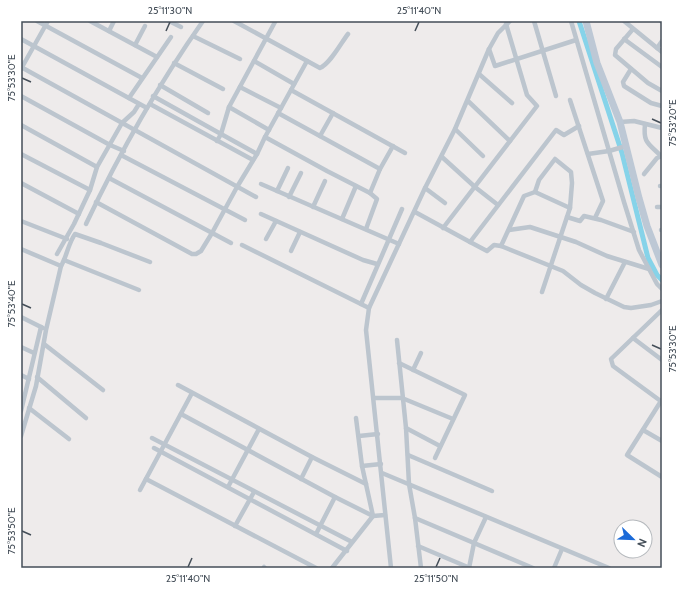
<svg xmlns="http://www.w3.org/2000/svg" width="683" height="589" font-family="Cabin,sans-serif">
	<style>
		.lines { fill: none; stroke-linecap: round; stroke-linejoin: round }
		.canal { stroke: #86d3e9; stroke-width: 5 }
		.street { stroke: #bcc5ce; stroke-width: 4.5 }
		.secondary { stroke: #bdc8d5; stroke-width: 7 }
		.ticks { fill: none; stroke: #444e58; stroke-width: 1.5 }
		.neatline { fill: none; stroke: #444e58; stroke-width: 1.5 }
		.ticks-label { font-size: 10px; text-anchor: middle; fill: #444e58 }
	</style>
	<rect width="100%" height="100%" fill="#eeebeb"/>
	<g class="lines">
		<!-- canal -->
		<polyline class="canal" points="579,21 622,153 648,258 657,275 662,280"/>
		<!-- street -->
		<g class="street">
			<polyline points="37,21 142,78"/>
			<polyline points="90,21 157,57"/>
			<polyline points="169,21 181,27"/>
			<path d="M234 21 320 68C330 64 341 43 348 34"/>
			<polyline points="534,21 556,96"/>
			<polyline points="571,21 624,202 639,250 657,284 662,289"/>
			<polyline points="624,21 662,52"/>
			<polyline points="661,21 662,22"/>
			<polyline points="633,29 616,49 615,55 648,83 662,91"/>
			<polyline points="109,31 114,21"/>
			<polyline points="193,36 240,59"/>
			<polyline points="21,39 147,108"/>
			<polyline points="624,39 662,67"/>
			<polyline points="135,45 145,26"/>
			<polyline points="657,48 662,41"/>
			<polyline points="489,49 495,66 576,40"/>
			<polyline points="254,61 294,84"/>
			<polyline points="174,63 223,89"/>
			<polyline points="21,67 256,197"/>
			<polyline points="21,69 48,21"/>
			<polyline points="631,69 623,82 624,86 651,103 662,106"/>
			<polyline points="479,74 512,103"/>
			<polyline points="160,85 208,113"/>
			<polyline points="240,87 281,108"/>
			<polyline points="291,90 405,153"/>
			<polyline points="21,96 110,145 124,151"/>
			<polyline points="153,96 221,134 229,107 275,22"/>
			<polyline points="129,98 171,37"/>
			<polyline points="570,100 603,201 595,218"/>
			<polyline points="468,101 510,141"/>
			<polyline points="150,104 253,160"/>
			<polyline points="229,107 269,130"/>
			<polyline points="278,113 380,169"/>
			<polyline points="620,122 634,121 662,128"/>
			<path d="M645 124C643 143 648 143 661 156"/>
			<polyline points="21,125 97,167"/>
			<polyline points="579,126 564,135 556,130 470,242 487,251 494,245 501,246 563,271 581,285 595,293 624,307 631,308 651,305 662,301"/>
			<polyline points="455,129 483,156"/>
			<polyline points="320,136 333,113"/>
			<polyline points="265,137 327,171 370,193 380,169 393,146"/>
			<polyline points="217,141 221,134 257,154 265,137 307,61"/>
			<polyline points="21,154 90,190"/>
			<polyline points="588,154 609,151 626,146"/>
			<polyline points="121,155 245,220"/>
			<polyline points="442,157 475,187 498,205"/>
			<polyline points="644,174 657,158 662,156"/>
			<polyline points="109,178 231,243"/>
			<polyline points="21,183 79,214"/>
			<polyline points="261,184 399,244"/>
			<polyline points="660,186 662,186"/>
			<polyline points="425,188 445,203"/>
			<polyline points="277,191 288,168"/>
			<polyline points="535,192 570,208"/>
			<polyline points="289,197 301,173"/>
			<polyline points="96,202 192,254 196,254 201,251 212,233 237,187 257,154"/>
			<polyline points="313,207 325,181"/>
			<polyline points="657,207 662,207"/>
			<polyline points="415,212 470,242"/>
			<polyline points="261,214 363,260 377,264"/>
			<polyline points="567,217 580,221 584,216 601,220 634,232"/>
			<polyline points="342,219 356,186"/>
			<polyline points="21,221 67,239"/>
			<path d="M86 224C119 154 158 85 203 21"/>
			<polyline points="443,228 537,106 527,95 506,24"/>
			<polyline points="366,229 377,199 370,193"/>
			<polyline points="509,230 530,227 576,242 607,256 649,269"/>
			<polyline points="661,230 662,230"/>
			<polyline points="266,239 276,221"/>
			<polyline points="242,245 369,308"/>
			<polyline points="501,246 524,196 535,192 539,180 555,159 571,172 572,183 570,208 542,292"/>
			<polyline points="21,249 61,266"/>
			<polyline points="291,251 300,232"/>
			<polyline points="57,254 74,224 90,190 97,167 122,123 134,112 139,104"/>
			<polyline points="64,260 139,290"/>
			<polyline points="606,299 625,262"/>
			<polyline points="361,304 402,209"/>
			<polyline points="662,310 611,359 613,366 662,402"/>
			<polyline points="21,317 43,328"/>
			<polyline points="633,338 662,360"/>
			<polyline points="397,340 406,428 409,484 415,518 421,568"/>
			<polyline points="44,344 103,390"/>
			<polyline points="21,347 34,353"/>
			<polyline points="399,363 465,395 435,458"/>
			<polyline points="413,370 421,353"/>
			<polyline points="21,375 29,379"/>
			<polyline points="37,377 86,418"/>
			<polyline points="178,385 312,457 366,484"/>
			<polyline points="374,398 402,398 453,419"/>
			<polyline points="661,401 627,455 662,477"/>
			<polyline points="29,408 69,439"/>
			<polyline points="21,411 41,327"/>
			<polyline points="181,414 335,497 373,516 385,515"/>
			<polyline points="406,428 440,446"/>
			<polyline points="643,430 662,441"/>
			<path d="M21 436 36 386 46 330 61 266C67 256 68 244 75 234L101 243 150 262"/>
			<polyline points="359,436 378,434"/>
			<polyline points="152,438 352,542"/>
			<polyline points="154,448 347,551"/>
			<polyline points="408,455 492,491"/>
			<polyline points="362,466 381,464"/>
			<polyline points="382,473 609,568"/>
			<polyline points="146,479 316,568"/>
			<polyline points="301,479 312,457"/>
			<polyline points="228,487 259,429"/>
			<polyline points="140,490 192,393"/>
			<polyline points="415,518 533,568"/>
			<polyline points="235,526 254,492"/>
			<polyline points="316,534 335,497"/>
			<polyline points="418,546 470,568"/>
			<polyline points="264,567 265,568"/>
			<polyline points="332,568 373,516 362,466 356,418"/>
			<polyline points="391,568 366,330 369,308 425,188 455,129 489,49 498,33 510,21"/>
			<polyline points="469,568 474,543 486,517"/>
			<polyline points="554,568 562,549"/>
		</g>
		<!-- secondary -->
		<polyline class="secondary" points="586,21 597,63 620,122 639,198 647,226 662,265"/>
	</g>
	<!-- ticks -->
	<path class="ticks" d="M166 31 170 22M415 31 419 22M22 78 31 82M652 119 661 123M22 304 31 308M652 345 661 349M22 531 31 535M188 567 192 558M436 567 440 558"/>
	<!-- border -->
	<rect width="683" height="589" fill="none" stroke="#ffffff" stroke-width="44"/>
	<!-- north arrow -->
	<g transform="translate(633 539) rotate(113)"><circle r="19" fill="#ffffff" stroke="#b4b8bc"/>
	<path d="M0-3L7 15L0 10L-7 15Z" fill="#1b6ad8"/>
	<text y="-6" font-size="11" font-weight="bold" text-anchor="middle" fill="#444e58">N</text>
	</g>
	<rect x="22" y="22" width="639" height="545" class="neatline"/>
	<g class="ticks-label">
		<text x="170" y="14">25°11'30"N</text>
		<text x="419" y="14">25°11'40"N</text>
		<text transform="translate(11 78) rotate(-90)" y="4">75°53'30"E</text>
		<text transform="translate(672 123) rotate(-90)" y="4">75°53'20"E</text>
		<text transform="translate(11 304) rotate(-90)" y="4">75°53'40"E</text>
		<text transform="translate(672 349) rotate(-90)" y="4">75°53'30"E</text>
		<text transform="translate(11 531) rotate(-90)" y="4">75°53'50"E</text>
		<text x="188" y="582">25°11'40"N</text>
		<text x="436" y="582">25°11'50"N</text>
	</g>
</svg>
